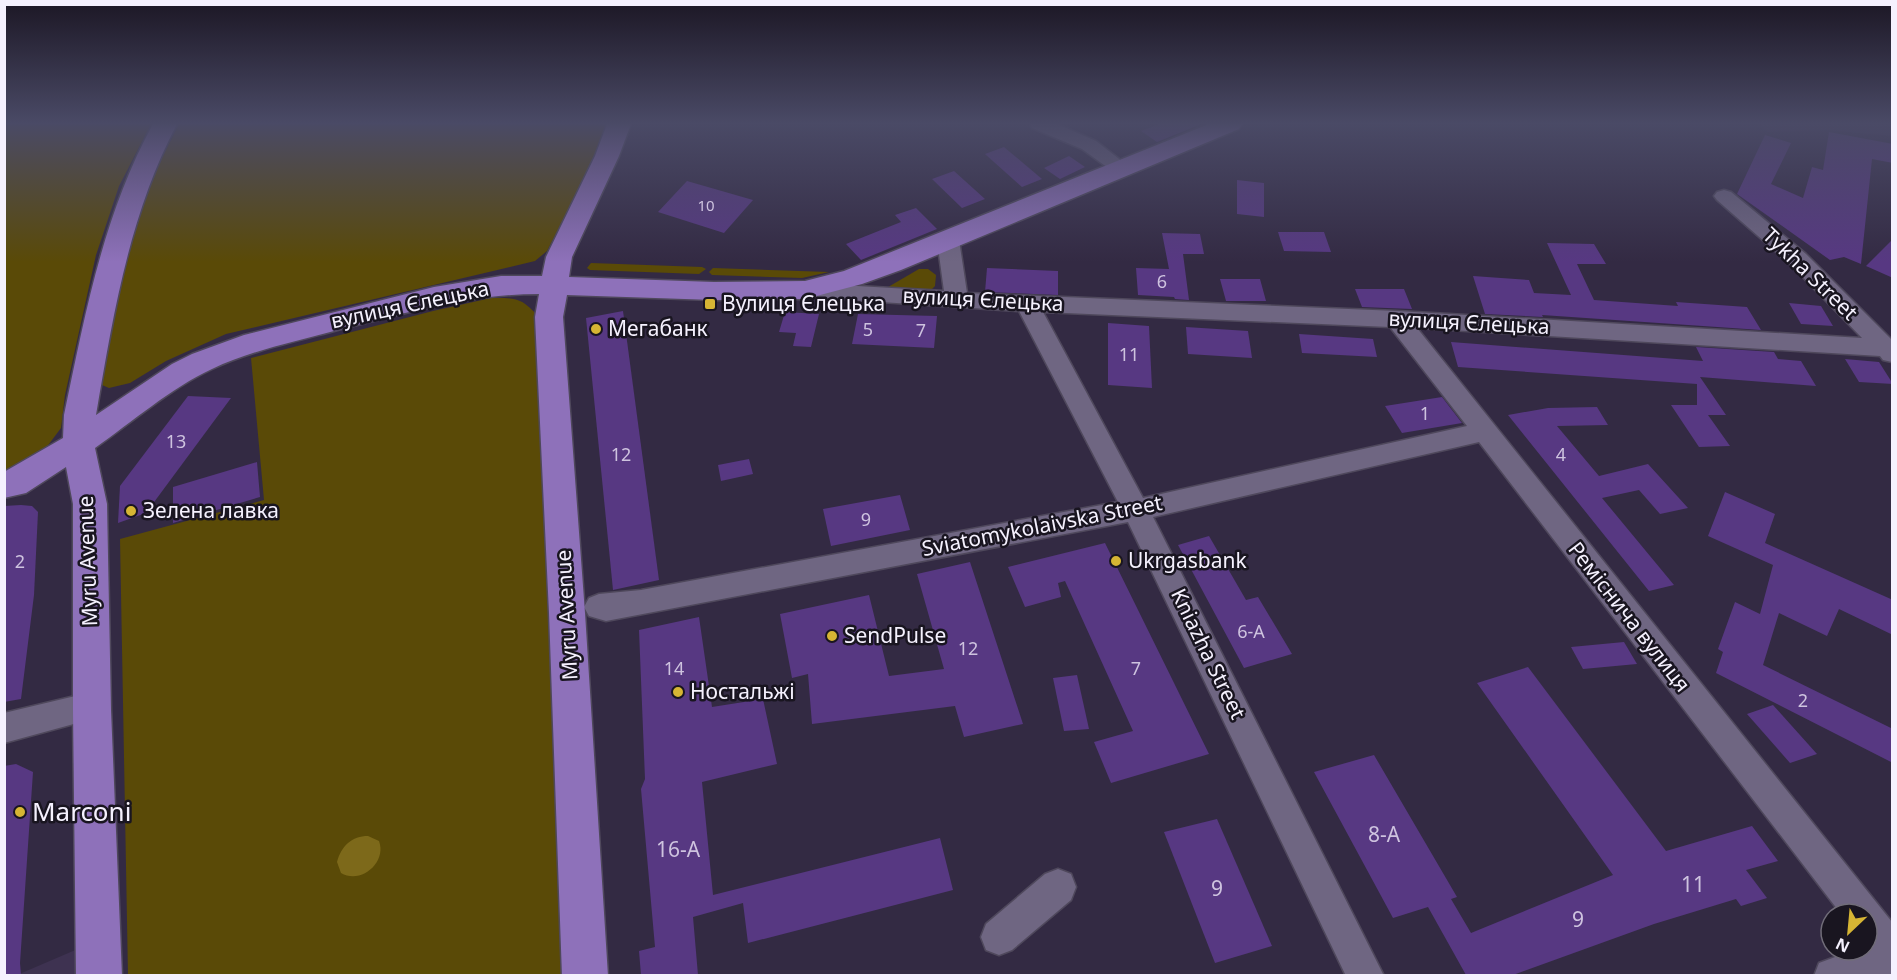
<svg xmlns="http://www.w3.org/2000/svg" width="1897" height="980" font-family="'Noto Sans',sans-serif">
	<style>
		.built { fill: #3e3251 }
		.green { fill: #5a4a07 }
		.water { fill: #7d691a }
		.building { fill: #573882 }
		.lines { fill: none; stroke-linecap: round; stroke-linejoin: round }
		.minor-casing { stroke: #4f485c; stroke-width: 3 }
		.major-casing { stroke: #4f485c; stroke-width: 3 }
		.minor { fill: #6f6682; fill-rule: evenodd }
		.major { fill: #8e71ba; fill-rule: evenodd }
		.poi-dot { fill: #d6b534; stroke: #191520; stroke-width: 2 }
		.labels { text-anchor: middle; stroke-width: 5; stroke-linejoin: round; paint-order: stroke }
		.far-number-label { font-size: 15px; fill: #cec3df }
		.number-label { font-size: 18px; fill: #cec3df }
		.street-label { font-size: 21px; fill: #f5f1fe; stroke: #191520 }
		.poi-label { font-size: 21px; fill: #f5f1fe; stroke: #191520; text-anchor: start }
		.near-number-label { font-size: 21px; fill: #cec3df }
		.near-poi-label { font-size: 26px; fill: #f5f1fe; stroke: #191520; text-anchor: start }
	</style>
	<rect width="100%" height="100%" fill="#332a43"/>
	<!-- built -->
	<g class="built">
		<polygon points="1760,124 1892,124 1892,136 1826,130 1767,132"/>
		<polygon points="80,948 80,975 17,975"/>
	</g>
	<!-- green -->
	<g class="green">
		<polygon points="5,124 151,124 119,186 96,255 65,395 61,428 43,452 5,474"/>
		<polygon points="179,124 607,124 600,148 547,251 535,261 226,334 166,361 130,383 109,388 102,385 100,380 127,250 143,196"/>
		<polygon points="591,263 702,267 706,269 699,274 590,270 587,268"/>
		<polygon points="713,268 829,272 802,278 712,275 709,272"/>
		<polygon points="919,269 928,269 936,275 935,286 928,293 883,290"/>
		<path d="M491 298C515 298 521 297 538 316L571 975H128L120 539 264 500 251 358 433 311Z"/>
	</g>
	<!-- water -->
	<path class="water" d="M368 836 379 841C387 862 361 885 341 873L337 862C341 846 352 836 368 836Z"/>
	<!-- building -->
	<g class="building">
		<polygon points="1159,124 1199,124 1199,125 1157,142 1141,131"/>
		<polygon points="1829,132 1893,144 1893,163 1872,159 1861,264 1844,257 1830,260 1737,194 1765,135 1791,143 1771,184 1803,198 1812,167 1823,170"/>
		<polygon points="1004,147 1042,179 1022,187 985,154"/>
		<polygon points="1069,156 1085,167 1060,179 1044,168"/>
		<polygon points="954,171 985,199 962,208 932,179"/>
		<polygon points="1237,180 1264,183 1264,217 1237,214"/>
		<polygon points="687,181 753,200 724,233 658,212"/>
		<polygon points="916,208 937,229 861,260 846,244 901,222 895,215"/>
		<polygon points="1278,232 1324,232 1331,252 1284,251"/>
		<polygon points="1162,233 1200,234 1204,254 1183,254 1189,300 1175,299 1174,297 1138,295 1136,268 1169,269"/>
		<polygon points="1893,239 1893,278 1866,266"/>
		<polygon points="1547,243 1594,244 1606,264 1577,264 1594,300 1678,306 1676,302 1747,307 1761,330 1542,315 1543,317 1485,314 1473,276 1529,280 1534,293 1571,295"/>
		<polygon points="987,268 1058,271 1058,295 985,292"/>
		<polygon points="1220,279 1260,279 1266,301 1226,301"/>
		<polygon points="1355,289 1404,289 1412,309 1362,307"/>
		<polygon points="1789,303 1821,306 1833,326 1801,324"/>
		<polygon points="623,311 659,580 613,590 586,318"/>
		<polygon points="785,312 819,314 811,347 793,346 796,333 779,332"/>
		<polygon points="858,314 937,316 934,348 852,344"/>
		<polygon points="1108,323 1149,326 1152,388 1108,385"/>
		<polygon points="1186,327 1248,331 1252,358 1188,354"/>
		<polygon points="1299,334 1373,339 1377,357 1302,353"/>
		<polygon points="1451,342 1703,361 1696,347 1774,352 1778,359 1801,361 1816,386 1700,377 1726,415 1708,415 1730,446 1699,447 1671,405 1697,405 1697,384 1458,367"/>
		<polygon points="1845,359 1879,362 1893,384 1859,382"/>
		<polygon points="188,396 231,398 146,513 118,523 120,486"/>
		<polygon points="1442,397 1462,423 1402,433 1385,406"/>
		<polygon points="1597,407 1608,425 1557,426 1599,476 1648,464 1688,508 1660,514 1639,490 1602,498 1674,585 1649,591 1508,415 1548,408"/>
		<polygon points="749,459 753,474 721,481 718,465"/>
		<polygon points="257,462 260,497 173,523 173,487"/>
		<polygon points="1725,492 1775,514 1765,543 1893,600 1893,635 1839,609 1827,636 1779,613 1763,665 1893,729 1893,763 1716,673 1723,652 1718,649 1735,602 1760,614 1773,565 1708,536"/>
		<polygon points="900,495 910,530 831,546 823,509"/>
		<polygon points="21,505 32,506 38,512 34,595 21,699 4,702 4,506"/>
		<polygon points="1209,536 1246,600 1258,597 1292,654 1244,668 1178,545"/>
		<polygon points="1105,543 1209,754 1111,783 1094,742 1133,731 1065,581 1058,583 1061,597 1025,607 1008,567"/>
		<polygon points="970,562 1023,724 964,737 955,706 812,724 808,674 792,678 780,614 869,595 889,676 944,669 917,574"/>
		<polygon points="699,617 712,707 763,699 777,764 702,782 713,895 940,838 953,890 748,943 743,903 693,917 698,975 641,975 639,951 655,947 641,789 645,779 639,630"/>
		<polygon points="1624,642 1637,664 1583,669 1571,647"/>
		<polygon points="1528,667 1666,851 1752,826 1778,861 1746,870 1767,898 1741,906 1736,899 1654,924 1513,975 1466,975 1428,907 1393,918 1314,772 1374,755 1457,897 1451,899 1471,933 1613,875 1477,683"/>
		<polygon points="1077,675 1089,729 1064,731 1053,678"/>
		<polygon points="1773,705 1817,754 1790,763 1747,714"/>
		<polygon points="16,764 33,772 20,963 21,975 4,975 4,766"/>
		<polygon points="1217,819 1272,946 1215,963 1164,832"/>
	</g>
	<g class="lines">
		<defs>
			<g id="minor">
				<polygon points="1030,124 1057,124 1096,141 1132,169 1129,173 1115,173 1082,149 1032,128"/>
				<path d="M1724 190 1731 192 1806 254 1892 340V362L1883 360 1880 356 1417 328 1892 922V974L1814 976 1819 963 1854 950H1867V914H1841L1479 442 1153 517 1384 976H1346L1128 522 606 621 589 616 584 607 589 598 599 594 641 590 1118 502 1019 311 805 297 797 295 794 290 797 285 805 283 944 291 937 240 940 235 948 233 956 235 959 240 967 293 1397 311 1862 338 1790 264 1717 200 1714 196 1717 192ZM1043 312 1390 327 1467 426 1143 498Z"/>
				<polygon points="92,692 103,696 108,706 103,716 4,743 4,713"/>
				<polygon points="1058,869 1071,874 1076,887 1071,900 1012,950 999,955 986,950 981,937 986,924 1045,874"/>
			</g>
			<path id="major" d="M153 124H177C129 215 113 316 96 415L172 364 192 354 244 335 434 287 501 276H542L546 257 595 156 607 124H631L619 156 572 257 569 277 714 282 805 281 844 271 1209 124H1242L1239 129 901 270 862 284 805 299 714 300 567 295 563 317 585 613 608 976H562L549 613 535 317 539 294C468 294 402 314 334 331 293 342 250 351 212 369 171 388 132 422 95 448L107 504 111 710 122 976H76L73 710V504L66 467 26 493 4 498V472L63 438 64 415C85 315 103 215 153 124Z"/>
		</defs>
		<!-- minor casing -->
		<use href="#minor" class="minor-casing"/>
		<!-- major casing -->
		<use href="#major" class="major-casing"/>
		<!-- minor -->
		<use href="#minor" class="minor"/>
		<!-- major -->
		<use href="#major" class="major"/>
	</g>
	<!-- sky -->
	<linearGradient id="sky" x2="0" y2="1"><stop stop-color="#1c1725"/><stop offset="0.47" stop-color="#4a4a66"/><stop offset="1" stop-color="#4a4a66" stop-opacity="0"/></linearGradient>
	<rect width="1897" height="262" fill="url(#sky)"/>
	<!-- markers -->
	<g class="poi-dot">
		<rect x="704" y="298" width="12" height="12" rx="3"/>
		<circle cx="596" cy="329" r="6"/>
		<circle cx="131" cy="511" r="6"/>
		<circle cx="1116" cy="561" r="6"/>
		<circle cx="832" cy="636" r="6"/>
		<circle cx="678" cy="692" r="6"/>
		<circle cx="20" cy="812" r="6"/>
	</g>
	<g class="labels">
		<!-- far-number labels -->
		<g class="far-number-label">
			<text x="706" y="211">10</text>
		</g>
		<!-- number labels -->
		<g class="number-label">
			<text x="1162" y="288">6</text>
			<text x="868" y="336">5</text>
			<text x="921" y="337">7</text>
			<text x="1129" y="361">11</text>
			<text x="1425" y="420">1</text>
			<text x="176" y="448">13</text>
			<text x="621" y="461">12</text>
			<text x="1561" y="461">4</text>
			<text x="866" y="526">9</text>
			<text x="20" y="568">2</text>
			<text x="1251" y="638">6-А</text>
			<text x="968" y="655">12</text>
			<text x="674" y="675">14</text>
			<text x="1136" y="675">7</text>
			<text x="1803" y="707">2</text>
		</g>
		<!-- street labels -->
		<g class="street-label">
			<text transform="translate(1810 274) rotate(44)" y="7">Tykha Street</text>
			<text transform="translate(983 300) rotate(3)" y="7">вулиця Єлецька</text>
			<text transform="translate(410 305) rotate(-12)" y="7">вулиця Єлецька</text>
			<text transform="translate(1469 323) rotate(3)" y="7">вулиця Єлецька</text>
			<text transform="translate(1042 526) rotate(-11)" y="7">Sviatomykolaivska Street</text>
			<text transform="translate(88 561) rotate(-92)" y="7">Myru Avenue</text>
			<text transform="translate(567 615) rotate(-93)" y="7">Myru Avenue</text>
			<text transform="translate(1629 617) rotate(52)" y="7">Реміснича вулиця</text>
			<text transform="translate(1208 654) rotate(64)" y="7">Kniazha Street</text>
		</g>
		<!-- poi labels -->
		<g class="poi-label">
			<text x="722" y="311">Вулиця Єлецька</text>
			<text x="608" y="336">Мегабанк</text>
			<text x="143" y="518">Зелена лавка</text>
			<text x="1128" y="568">Ukrgasbank</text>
			<text x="844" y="643">SendPulse</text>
			<text x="690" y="699">Ностальжі</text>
		</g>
		<!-- near-number labels -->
		<g class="near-number-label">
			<text x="1384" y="842">8-А</text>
			<text x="678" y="857">16-А</text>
			<text x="1693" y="892">11</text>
			<text x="1217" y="896">9</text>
			<text x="1578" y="927">9</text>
		</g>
		<!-- near-poi labels -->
		<g class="near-poi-label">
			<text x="32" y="821">Marconi</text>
		</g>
	</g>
	<!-- border -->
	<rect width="1897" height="980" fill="none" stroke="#f5f1fe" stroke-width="12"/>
	<!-- north arrow -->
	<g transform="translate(1849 932) rotate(206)"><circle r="28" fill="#191520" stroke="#716d79" stroke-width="1.5"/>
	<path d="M0-4.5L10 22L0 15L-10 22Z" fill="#d6b534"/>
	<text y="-9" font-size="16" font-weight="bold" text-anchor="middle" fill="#f5f1fe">N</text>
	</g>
</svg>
